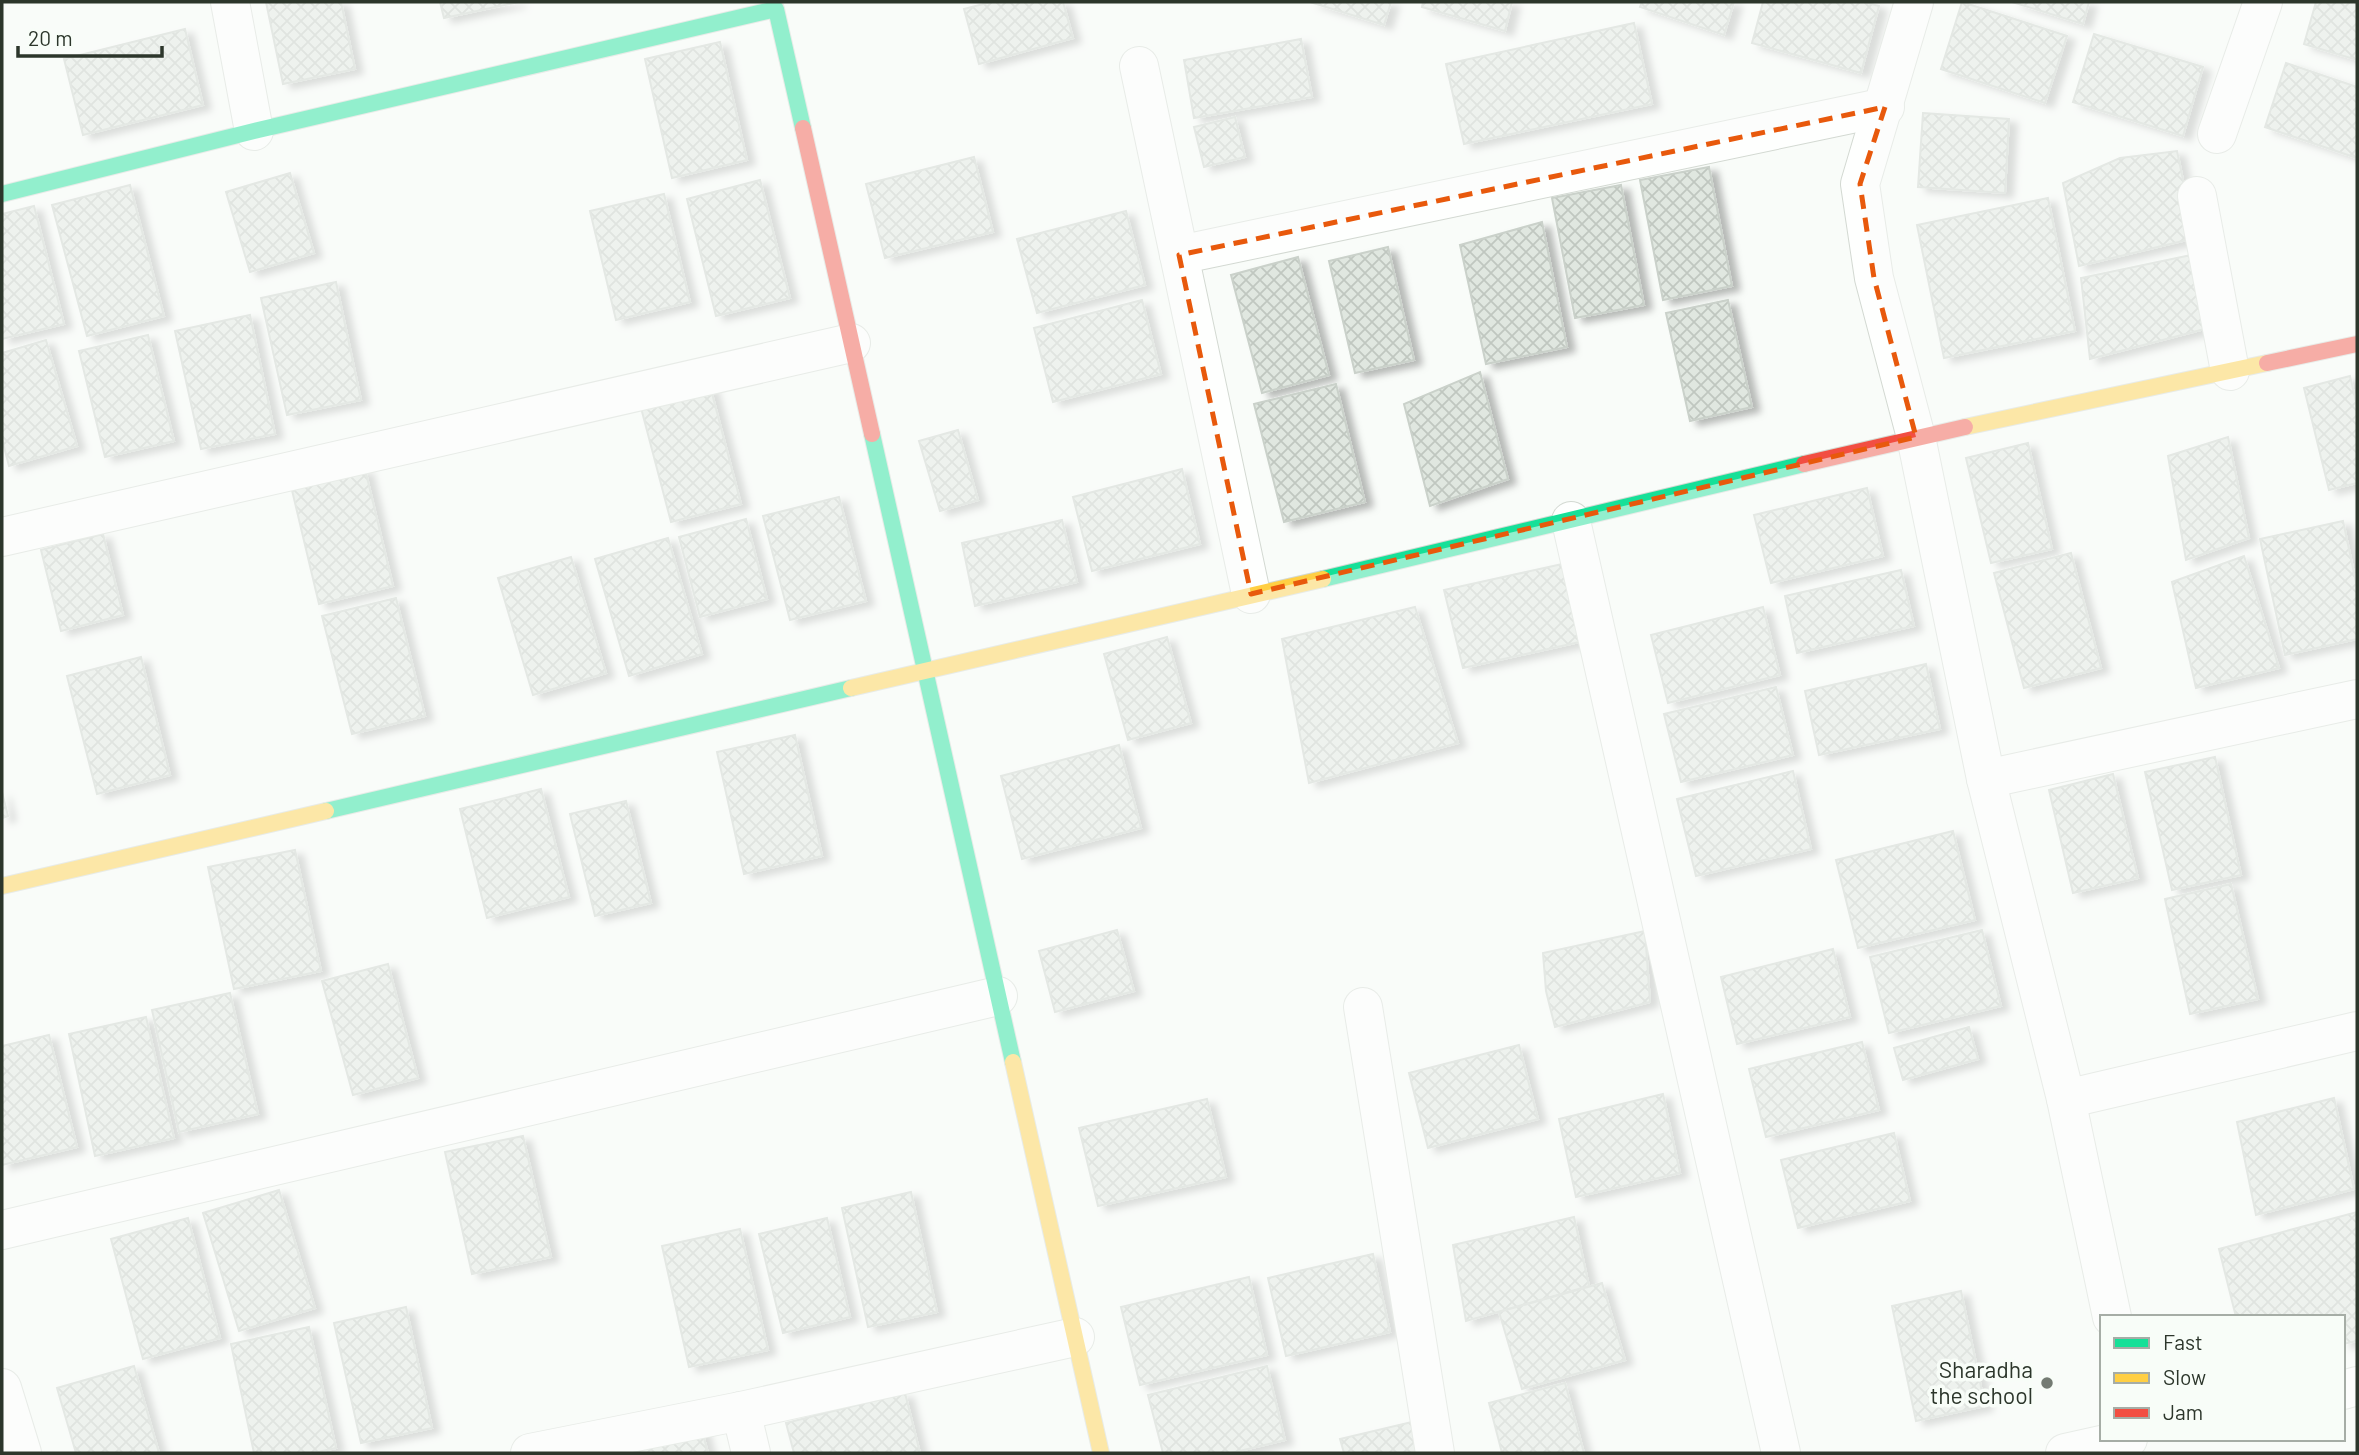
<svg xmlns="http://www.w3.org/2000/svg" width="2359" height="1455" font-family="Barlow,sans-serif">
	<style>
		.building { fill: url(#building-cross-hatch); stroke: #cad1ca; stroke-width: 2; filter: url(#shadow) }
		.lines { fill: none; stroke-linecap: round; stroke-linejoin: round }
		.street-casing { stroke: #d3d9d2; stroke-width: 40 }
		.fast-casing { stroke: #d3d9d2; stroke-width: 18 }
		.slow-casing { stroke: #d3d9d2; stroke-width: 18 }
		.jam-casing { stroke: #d3d9d2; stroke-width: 18 }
		.street { stroke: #fefffe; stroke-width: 38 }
		.fast { stroke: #16e098; stroke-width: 16 }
		.slow { stroke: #ffcf43; stroke-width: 16 }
		.jam { stroke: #f24e42; stroke-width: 16 }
		.marked { fill: none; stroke: #e8590c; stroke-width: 5; stroke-dasharray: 14 9; stroke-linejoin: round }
		.poi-dot { fill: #747b73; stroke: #f8fdf8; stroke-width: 2.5 }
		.labels { text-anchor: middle; stroke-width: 7; stroke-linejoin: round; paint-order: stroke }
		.poi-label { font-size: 23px; fill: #2c362b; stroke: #f8fdf8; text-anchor: end }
	</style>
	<defs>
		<pattern id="building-cross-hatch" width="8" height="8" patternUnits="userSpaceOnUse" patternTransform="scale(1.75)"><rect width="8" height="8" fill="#e0e7e0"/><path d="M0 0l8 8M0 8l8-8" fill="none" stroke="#c0c7c0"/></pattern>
		<filter id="shadow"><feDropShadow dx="8" dy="4.5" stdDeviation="3.5" flood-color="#0004"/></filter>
	</defs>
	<rect width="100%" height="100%" fill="#f9fcf9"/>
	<!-- building -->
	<g class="building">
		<polygon points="266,2 341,2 355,69 283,84"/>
		<polygon points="440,2 519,2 444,18"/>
		<polygon points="991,2 1063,2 1073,38 979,64 964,9"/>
		<polygon points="1310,2 1391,2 1384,25"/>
		<polygon points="1423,2 1512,2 1505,31 1422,7"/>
		<polygon points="1642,2 1734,2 1724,35 1640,7"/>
		<polygon points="1763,2 1864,2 1879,6 1861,73 1752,43"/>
		<polygon points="1962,2 2067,36 2045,103 1941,69"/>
		<polygon points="2012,2 2089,2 2083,24"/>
		<polygon points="2316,2 2357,2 2357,60 2304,44"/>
		<polygon points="1634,23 1652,104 1464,144 1446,64"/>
		<polygon points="185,29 203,105 83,135 64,59"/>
		<polygon points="2094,34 2203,67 2183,136 2073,102"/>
		<polygon points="1301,39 1312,97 1194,118 1184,60"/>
		<polygon points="720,42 747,160 672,178 645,59"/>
		<polygon points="2286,63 2357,87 2357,158 2265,127"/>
		<polygon points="1923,113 2009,119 2005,193 1918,187"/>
		<polygon points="1235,117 1245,157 1204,167 1194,127"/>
		<polygon points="2177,151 2195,238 2079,266 2063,183 2120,158"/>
		<polygon points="974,157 993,232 885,258 866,184"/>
		<polygon points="1709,167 1732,286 1663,300 1640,180"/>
		<polygon points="290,173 314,253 250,272 226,192"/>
		<polygon points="760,180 790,298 716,316 687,199"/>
		<polygon points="130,185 164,316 87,336 52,205"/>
		<polygon points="1621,185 1644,305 1575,318 1552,198"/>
		<polygon points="664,194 690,302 616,320 590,211"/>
		<polygon points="2048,198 2075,331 1944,358 1917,225"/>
		<polygon points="34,206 64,324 2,339 2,214"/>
		<polygon points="1126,211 1145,285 1037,313 1017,239"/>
		<polygon points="1542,222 1567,347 1486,364 1460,245"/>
		<polygon points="1388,247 1414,360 1355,373 1329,261"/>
		<polygon points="2196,254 2216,326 2090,359 2081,278"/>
		<polygon points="1298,257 1329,375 1262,393 1231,275"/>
		<polygon points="336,282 361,400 287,415 261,298"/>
		<polygon points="1142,300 1161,374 1053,402 1034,328"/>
		<polygon points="1728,300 1752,407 1690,421 1666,313"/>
		<polygon points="250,315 275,434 201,449 175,331"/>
		<polygon points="148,335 174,441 105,457 79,351"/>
		<polygon points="46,340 77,446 9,466 2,439 2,353"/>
		<polygon points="1480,372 1508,479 1430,506 1404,404"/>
		<polygon points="2350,376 2357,406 2357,483 2329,490 2304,388"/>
		<polygon points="1336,384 1365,502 1284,522 1254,404"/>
		<polygon points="710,386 741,504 671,522 640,404"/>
		<polygon points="958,430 978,500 940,511 919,441"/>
		<polygon points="2228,437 2249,538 2186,560 2168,456"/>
		<polygon points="2028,443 2052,549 1991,563 1966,458"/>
		<polygon points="365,469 393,586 319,604 291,486"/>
		<polygon points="1182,469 1200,544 1092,571 1073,497"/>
		<polygon points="1867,488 1883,556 1771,583 1754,515"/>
		<polygon points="839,497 866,601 790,620 763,516"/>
		<polygon points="746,519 767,599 700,617 679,537"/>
		<polygon points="1062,520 1077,582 975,606 962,543"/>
		<polygon points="2343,521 2357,587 2357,639 2285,655 2260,539"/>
		<polygon points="103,534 123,615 61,631 41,550"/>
		<polygon points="668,538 702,654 629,676 595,559"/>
		<polygon points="2071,553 2101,668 2024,688 1994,573"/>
		<polygon points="2244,556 2279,668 2196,688 2172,582"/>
		<polygon points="571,557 606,673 533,695 498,578"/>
		<polygon points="1567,563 1584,641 1463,668 1444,590"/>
		<polygon points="1901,570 1914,626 1797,653 1785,596"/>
		<polygon points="396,598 425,716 352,734 322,616"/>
		<polygon points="1415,607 1458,743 1309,783 1282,639"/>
		<polygon points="1763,607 1780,675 1668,703 1651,635"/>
		<polygon points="1167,637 1191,723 1128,740 1104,654"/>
		<polygon points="141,657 170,775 97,794 67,676"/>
		<polygon points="1926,664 1940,729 1819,755 1805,691"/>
		<polygon points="1776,687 1793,755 1681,782 1664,714"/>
		<polygon points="795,735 822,856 744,874 717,752"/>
		<polygon points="1119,745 1141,828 1022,859 1001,776"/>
		<polygon points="2215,757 2241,875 2172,890 2145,772"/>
		<polygon points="1793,771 1811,849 1696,876 1677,799"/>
		<polygon points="2113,774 2138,878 2073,893 2049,790"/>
		<polygon points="541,789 569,897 487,918 460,809"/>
		<polygon points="2,792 8,816 2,818"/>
		<polygon points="626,801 651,903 595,916 570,814"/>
		<polygon points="1953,831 1975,920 1858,948 1836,860"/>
		<polygon points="295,850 321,971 234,989 208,867"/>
		<polygon points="2231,884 2258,999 2190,1014 2165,899"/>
		<polygon points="1117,930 1134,991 1055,1012 1039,951"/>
		<polygon points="1982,930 2001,1006 1889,1033 1870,957"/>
		<polygon points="1645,931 1650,1002 1555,1027 1546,991 1543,953"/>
		<polygon points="1833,949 1850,1017 1737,1044 1721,977"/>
		<polygon points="388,964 418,1078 353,1095 322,981"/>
		<polygon points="230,993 258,1114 179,1132 152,1010"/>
		<polygon points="146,1017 174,1138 95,1156 69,1034"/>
		<polygon points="1969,1027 1978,1059 1903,1080 1894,1048"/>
		<polygon points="49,1035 77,1147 2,1165 2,1046"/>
		<polygon points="1862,1042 1879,1110 1766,1137 1749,1069"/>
		<polygon points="1519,1045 1538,1119 1428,1148 1409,1073"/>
		<polygon points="1663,1094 1680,1173 1576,1197 1559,1119"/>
		<polygon points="2334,1098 2354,1189 2256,1215 2237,1122"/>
		<polygon points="1207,1099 1226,1177 1098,1206 1079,1128"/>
		<polygon points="1894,1133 1910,1201 1798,1228 1781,1160"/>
		<polygon points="523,1136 551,1257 472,1274 445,1152"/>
		<polygon points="279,1190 315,1308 239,1331 203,1213"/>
		<polygon points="911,1192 937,1312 868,1327 842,1208"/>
		<polygon points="2357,1212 2357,1341 2343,1344 2343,1317 2236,1317 2219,1249"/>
		<polygon points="1574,1217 1589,1286 1466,1321 1453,1245"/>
		<polygon points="188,1218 220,1338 143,1359 111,1239"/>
		<polygon points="827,1218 850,1317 783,1333 759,1234"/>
		<polygon points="740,1229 768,1350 689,1367 662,1246"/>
		<polygon points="1373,1254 1390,1332 1286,1356 1268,1278"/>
		<polygon points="1249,1277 1267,1355 1140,1385 1121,1307"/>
		<polygon points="1602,1283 1625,1360 1522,1389 1499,1312"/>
		<polygon points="1961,1291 1985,1406 1916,1421 1892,1306"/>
		<polygon points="406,1307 432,1428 361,1443 334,1323"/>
		<polygon points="309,1327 336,1448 313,1453 254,1453 231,1344"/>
		<polygon points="134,1366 159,1453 76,1453 57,1388"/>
		<polygon points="1267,1366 1285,1440 1231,1453 1163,1453 1148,1395"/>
		<polygon points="1565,1383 1584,1453 1502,1453 1489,1403"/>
		<polygon points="905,1393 920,1453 794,1453 786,1423"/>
		<polygon points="1412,1422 1420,1453 1344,1453 1340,1439"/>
		<polygon points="701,1427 708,1453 596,1453"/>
	</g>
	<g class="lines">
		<defs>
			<g id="street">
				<polyline points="230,2 254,131"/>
				<polyline points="1914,2 1860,184 1874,278 1916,437 1986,779 2066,1099 2112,1317"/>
				<polyline points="1139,66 1251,594"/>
				<polyline points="2217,134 2263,2"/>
				<polyline points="2197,196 2230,371"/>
				<polyline points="1179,255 1885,107"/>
				<polyline points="1571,521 1781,1453"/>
				<polyline points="2,537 851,343"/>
				<polyline points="1986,779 2357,699"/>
				<polyline points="1363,1007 1435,1453"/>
				<polyline points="2066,1099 2357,1031"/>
				<polyline points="2,1230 998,996"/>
				<polyline points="2,1388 22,1453"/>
				<polyline points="2343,1390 2357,1386"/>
				<polyline points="741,1411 751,1453"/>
				<polyline points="530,1453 741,1411 1075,1337"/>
				<polyline points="2065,1453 2128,1439"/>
			</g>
			<g id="fast">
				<polyline points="2,194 254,131 776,9 803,128"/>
				<polyline points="872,434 1013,1062"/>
				<polyline points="1323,579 1804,464"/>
				<polyline points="326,811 851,688"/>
			</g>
			<g id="slow">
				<polyline points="1965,427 2267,363"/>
				<polyline points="851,688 1323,579"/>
				<polyline points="2,886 326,811"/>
				<polyline points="1013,1062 1101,1453"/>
			</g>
			<g id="jam">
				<polyline points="803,128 872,434"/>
				<polyline points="2267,363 2357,344"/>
				<polyline points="1804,464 1965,427"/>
			</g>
		</defs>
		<!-- street casing -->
		<use href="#street" class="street-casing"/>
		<!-- fast casing -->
		<use href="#fast" class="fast-casing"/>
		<!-- slow casing -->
		<use href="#slow" class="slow-casing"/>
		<!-- jam casing -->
		<use href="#jam" class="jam-casing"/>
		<!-- street -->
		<use href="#street" class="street"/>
		<!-- fast -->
		<use href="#fast" class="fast"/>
		<!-- slow -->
		<use href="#slow" class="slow"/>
		<!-- jam -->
		<use href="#jam" class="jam"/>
	</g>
	<!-- marked area -->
	<path d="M0 0H2359V1455H0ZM1885 107 1860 184 1874 278 1916 437 1251 594 1179 255Z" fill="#f9fcf9" fill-opacity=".55" fill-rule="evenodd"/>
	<path class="marked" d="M1885 107 1860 184 1874 278 1916 437 1251 594 1179 255Z"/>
	<!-- markers -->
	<circle class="poi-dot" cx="2047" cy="1383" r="7"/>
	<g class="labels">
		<!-- poi labels -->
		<g class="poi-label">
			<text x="2033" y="1378">Sharadha<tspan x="2033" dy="26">the school</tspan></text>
		</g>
	</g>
	<!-- border -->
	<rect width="2359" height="1455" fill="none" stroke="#2c362b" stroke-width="7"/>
	<!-- legend -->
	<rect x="2100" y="1315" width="245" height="126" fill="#f8fdf8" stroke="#a6ada6" stroke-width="2"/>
	<rect x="2114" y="1338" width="35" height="10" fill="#16e098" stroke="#a6ada6" stroke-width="2"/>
	<text x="2163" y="1350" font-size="21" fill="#2c362b">Fast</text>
	<rect x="2114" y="1373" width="35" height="10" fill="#ffcf43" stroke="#a6ada6" stroke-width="2"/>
	<text x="2163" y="1385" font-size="21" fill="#2c362b">Slow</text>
	<rect x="2114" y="1408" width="35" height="10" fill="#f24e42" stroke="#a6ada6" stroke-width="2"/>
	<text x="2163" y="1420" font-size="21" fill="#2c362b">Jam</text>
	<!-- scale -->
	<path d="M18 46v10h144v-10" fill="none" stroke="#2c362b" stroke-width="3.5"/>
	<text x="28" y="46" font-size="21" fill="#2c362b" stroke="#f8fdf8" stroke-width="5" paint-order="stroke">20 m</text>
</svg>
